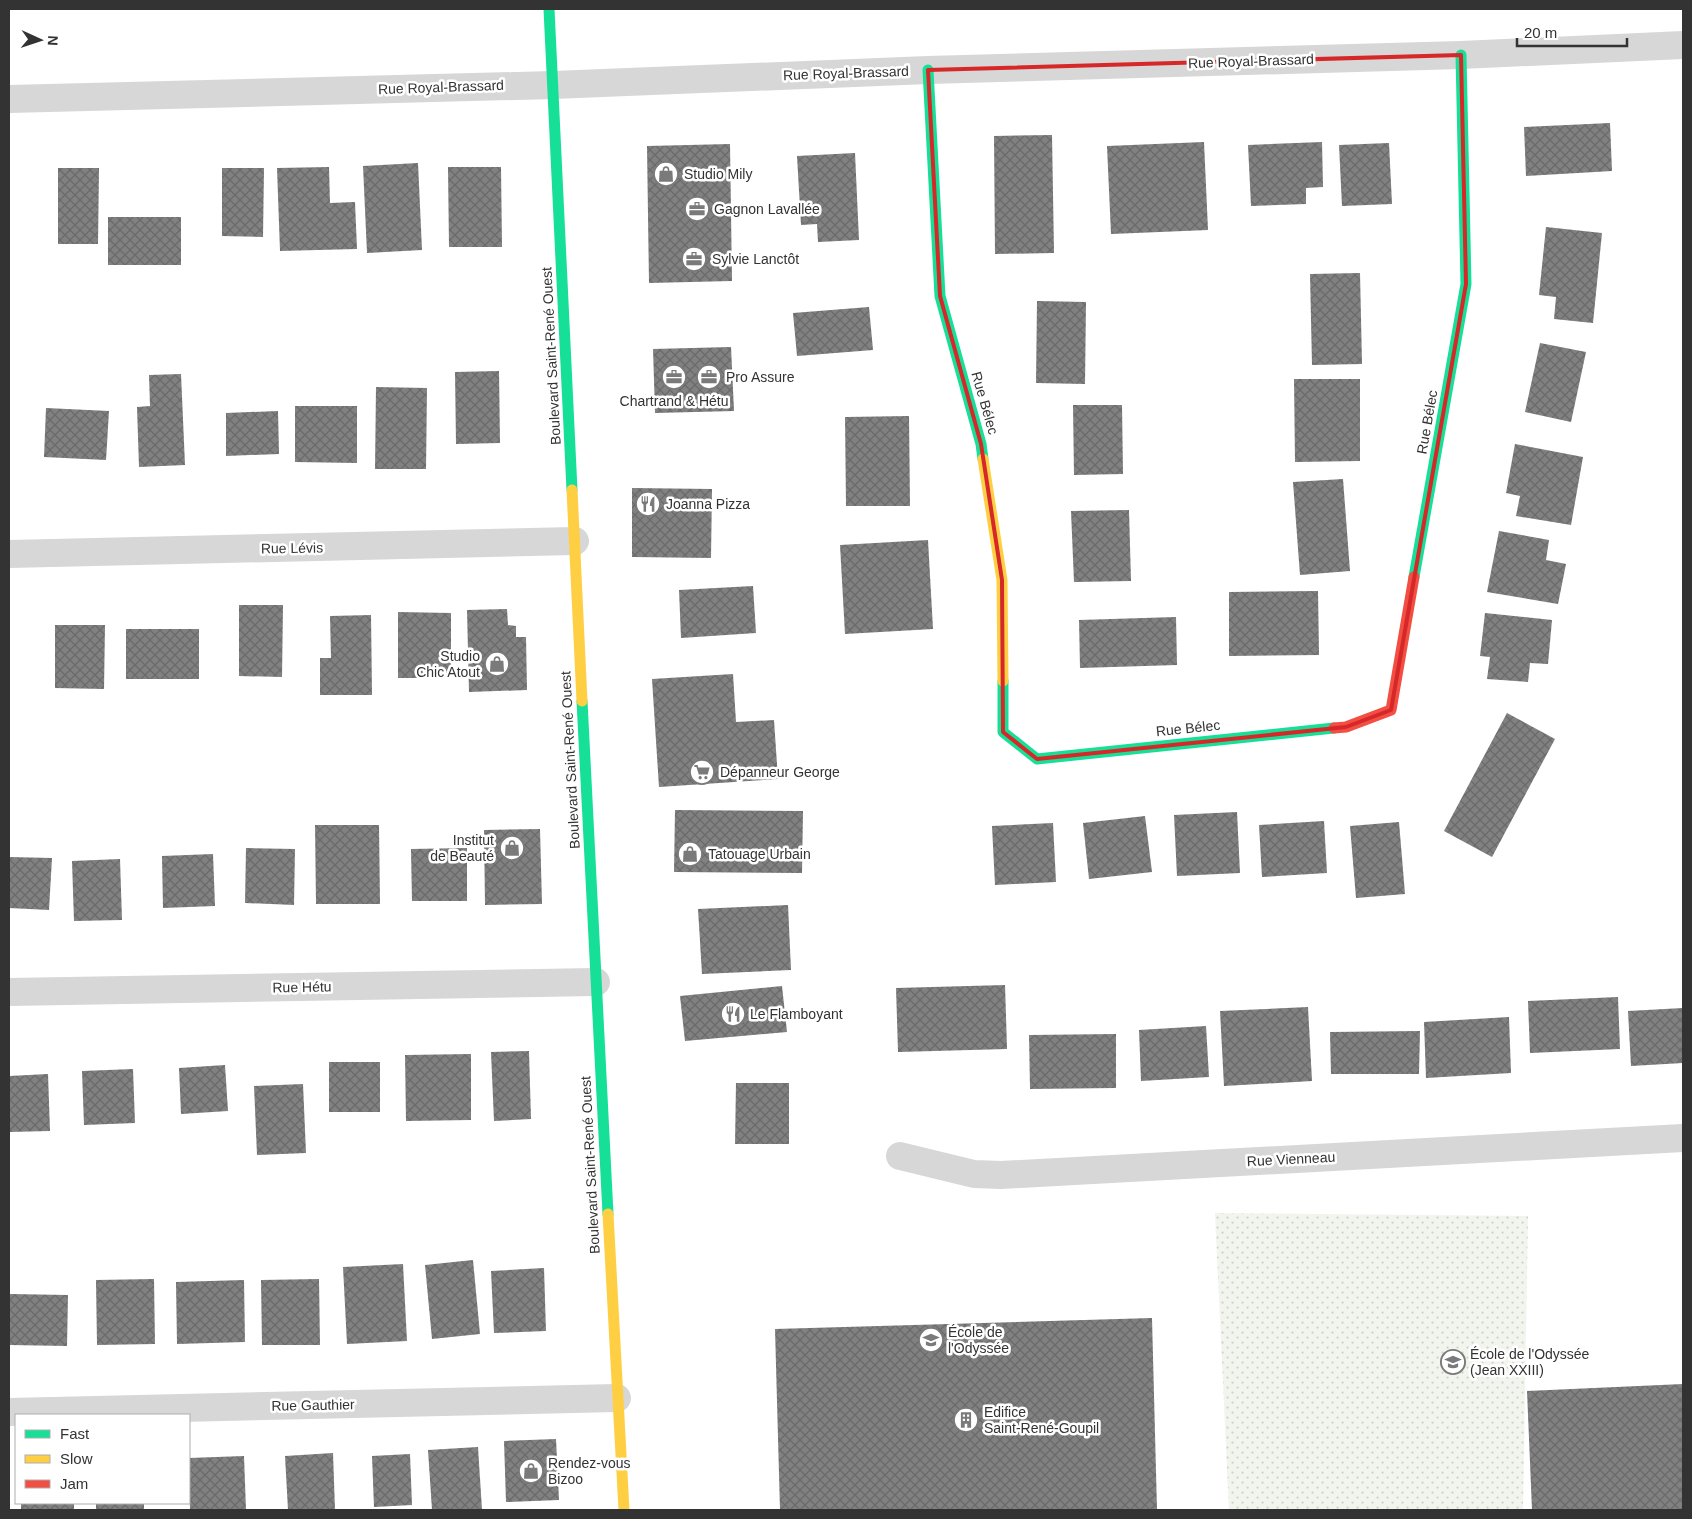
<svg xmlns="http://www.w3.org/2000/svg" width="1692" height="1519" font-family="Helvetica,sans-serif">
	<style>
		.park { fill: url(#park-dots) }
		.building { fill: url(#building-cross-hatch) }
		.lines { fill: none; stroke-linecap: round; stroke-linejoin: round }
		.street { stroke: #d7d7d7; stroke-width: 28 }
		.fast { stroke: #16e098; stroke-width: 11 }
		.slow { stroke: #ffcf43; stroke-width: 11 }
		.jam { stroke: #f24e42; stroke-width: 11 }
		.marked { fill: none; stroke: #d62828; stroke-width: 4; stroke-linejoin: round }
		.labels { text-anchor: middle; stroke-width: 5; stroke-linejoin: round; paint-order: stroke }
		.street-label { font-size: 14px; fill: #333; stroke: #fff }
		.poi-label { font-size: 14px; fill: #333; stroke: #fff; text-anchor: start }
	</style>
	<defs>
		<pattern id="park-dots" width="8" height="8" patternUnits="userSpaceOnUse" patternTransform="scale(1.25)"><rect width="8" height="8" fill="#f1f5ed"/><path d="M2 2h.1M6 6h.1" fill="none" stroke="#cfd2cc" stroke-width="1.8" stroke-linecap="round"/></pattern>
		<pattern id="building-cross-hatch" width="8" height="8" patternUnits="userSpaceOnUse" patternTransform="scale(1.25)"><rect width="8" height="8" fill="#818181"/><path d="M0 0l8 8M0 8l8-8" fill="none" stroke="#6a6a6a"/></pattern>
	</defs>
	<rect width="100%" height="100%" fill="#fff"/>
	<!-- park -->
	<polygon class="park" points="1215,1213 1528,1216 1523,1510 1229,1510"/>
	<!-- building -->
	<g class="building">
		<polygon points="1610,123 1612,171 1526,176 1524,127"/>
		<polygon points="1052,135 1054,253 995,254 994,136"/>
		<polygon points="1204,142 1208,230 1111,234 1107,146"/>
		<polygon points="1322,142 1323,187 1306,188 1306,204 1251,206 1248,145"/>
		<polygon points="1389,143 1392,204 1342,206 1339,145"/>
		<polygon points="730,144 732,281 649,283 647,146"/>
		<polygon points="855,153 859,240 818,242 817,224 801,225 797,156"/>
		<polygon points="418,163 422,250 367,253 363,166"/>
		<polygon points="329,167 330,203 355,202 357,249 280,251 277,168"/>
		<polygon points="448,167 501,167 502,247 449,247"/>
		<polygon points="58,168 99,168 98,244 58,244"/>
		<polygon points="222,168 264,168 263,237 222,236"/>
		<rect x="108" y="217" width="73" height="48"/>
		<polygon points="1546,227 1602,233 1593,323 1554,319 1556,297 1539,295"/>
		<polygon points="1360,273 1362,364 1312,365 1310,274"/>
		<polygon points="1037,301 1086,302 1085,384 1036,383"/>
		<polygon points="869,307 873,350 797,356 793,313"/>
		<polygon points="1540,343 1586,352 1571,422 1525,412"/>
		<polygon points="731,347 734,411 655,413 653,349"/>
		<polygon points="499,371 500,443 456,444 455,372"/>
		<polygon points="181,374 185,465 139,467 137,407 150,406 149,375"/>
		<polygon points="1294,379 1360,379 1360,461 1295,462"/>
		<polygon points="376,387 427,388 426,469 375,469"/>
		<polygon points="1073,405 1122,405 1123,474 1074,475"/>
		<polygon points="295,406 357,406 357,463 295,462"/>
		<polygon points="46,408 109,411 106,460 44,457"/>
		<polygon points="278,411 279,454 226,456 226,413"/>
		<polygon points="909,416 910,506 846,506 845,417"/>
		<polygon points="1515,444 1583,457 1571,525 1516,516 1520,496 1506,493"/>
		<polygon points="1343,479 1350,571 1300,575 1293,482"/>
		<polygon points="632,488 712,489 711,558 632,557"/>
		<polygon points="1129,510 1131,581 1074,582 1071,511"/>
		<polygon points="1499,531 1549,540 1546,560 1566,564 1558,604 1487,592"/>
		<polygon points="928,540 933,629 845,634 840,545"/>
		<polygon points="753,586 756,633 681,638 679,590"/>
		<polygon points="1318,591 1319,655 1229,656 1229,592"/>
		<polygon points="239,605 283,605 282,677 239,676"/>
		<polygon points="507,609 508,625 516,626 516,637 526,637 527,690 469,692 467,610"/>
		<polygon points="398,612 451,613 451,678 398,678"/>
		<polygon points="1485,613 1552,620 1548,664 1530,663 1528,682 1487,679 1490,657 1480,656"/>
		<polygon points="371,615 372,695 320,695 320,658 331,658 330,616"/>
		<polygon points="1176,617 1177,665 1080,668 1079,620"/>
		<polygon points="55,625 105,625 104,689 55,688"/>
		<rect x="126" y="629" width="73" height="50"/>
		<polygon points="733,674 736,722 774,720 778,779 659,787 652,679"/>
		<polygon points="1507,713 1555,739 1492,857 1444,831"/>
		<polygon points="675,810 803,811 802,873 674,872"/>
		<polygon points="1237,812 1240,873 1177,876 1174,815"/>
		<polygon points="1145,816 1152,872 1089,879 1083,823"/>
		<polygon points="1324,821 1327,873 1262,877 1259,825"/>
		<polygon points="1399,822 1405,894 1356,898 1350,826"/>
		<polygon points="1053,823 1056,882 995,885 992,826"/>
		<polygon points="315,825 379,825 380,904 316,904"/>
		<polygon points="540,829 542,904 485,905 484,830"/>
		<polygon points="246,848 295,849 294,905 245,903"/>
		<polygon points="467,848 467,901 412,901 411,849"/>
		<polygon points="213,854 215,906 163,908 162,856"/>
		<polygon points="9,857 52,858 49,910 9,908"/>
		<polygon points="120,859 122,920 74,921 72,861"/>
		<polygon points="788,905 791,970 702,974 698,909"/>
		<polygon points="1005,985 1007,1049 898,1052 896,988"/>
		<polygon points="782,986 787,1032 685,1041 680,996"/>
		<polygon points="1618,997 1620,1049 1530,1053 1528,1001"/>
		<polygon points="1308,1007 1312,1081 1224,1086 1220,1011"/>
		<polygon points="1683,1008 1683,1063 1631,1066 1628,1011"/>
		<polygon points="1509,1017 1511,1073 1426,1078 1424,1022"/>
		<polygon points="1206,1026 1209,1077 1141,1081 1139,1030"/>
		<polygon points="1420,1031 1419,1074 1331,1074 1330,1032"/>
		<polygon points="1116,1034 1116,1088 1030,1089 1029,1035"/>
		<polygon points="529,1051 531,1119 494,1121 491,1052"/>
		<polygon points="471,1054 471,1120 406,1121 405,1055"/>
		<rect x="329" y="1062" width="51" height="50"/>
		<polygon points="225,1065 228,1111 181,1114 179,1068"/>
		<polygon points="133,1069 135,1123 84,1125 82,1071"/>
		<polygon points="48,1074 50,1131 9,1132 9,1076"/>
		<polygon points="736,1083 789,1083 789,1144 735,1144"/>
		<polygon points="303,1084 306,1153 257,1155 254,1086"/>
		<polygon points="473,1260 480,1334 432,1339 425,1265"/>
		<polygon points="403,1264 407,1341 347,1344 343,1267"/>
		<polygon points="544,1268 546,1331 494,1333 491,1271"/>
		<polygon points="154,1279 155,1344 97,1345 96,1280"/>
		<polygon points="319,1279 320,1345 262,1345 261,1280"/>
		<polygon points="244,1280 245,1342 177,1344 176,1282"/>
		<polygon points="10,1294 68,1295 67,1346 9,1345"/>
		<polygon points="1152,1318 1157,1510 780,1510 775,1329"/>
		<polygon points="1683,1384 1683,1510 1532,1510 1527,1391"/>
		<polygon points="556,1439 559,1500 506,1502 504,1441"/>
		<polygon points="478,1447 482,1510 432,1510 428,1450"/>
		<polygon points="333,1453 335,1510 288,1510 285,1456"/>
		<polygon points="410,1454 412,1505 374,1507 372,1456"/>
		<polygon points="244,1456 246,1510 190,1510 189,1458"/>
		<rect x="21" y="1503" width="53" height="7"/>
		<rect x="96" y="1503" width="48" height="7"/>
	</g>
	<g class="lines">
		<!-- street -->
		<g class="street">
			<polyline points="9,99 553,85 928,70 1461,55 1683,45"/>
			<polyline points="9,554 575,541"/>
			<polyline points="9,992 596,982"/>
			<polyline points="900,1156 974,1174 1001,1175 1683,1138"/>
			<polyline points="9,1412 617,1398"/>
		</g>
		<!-- fast -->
		<g class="fast">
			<polyline points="549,9 572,490"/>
			<polyline points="928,70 940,296 981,444 983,459"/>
			<polyline points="1414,577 1466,284 1461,55"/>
			<polyline points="1003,681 1003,732 1037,759 1334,728"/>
			<polyline points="582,701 608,1214"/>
		</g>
		<!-- slow -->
		<g class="slow">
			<polyline points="983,459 1002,580 1003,681"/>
			<polyline points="572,490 582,701"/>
			<polyline points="608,1214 624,1510"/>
		</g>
		<!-- jam -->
		<polyline class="jam" points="1334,728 1346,727 1391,710 1414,577"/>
	</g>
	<!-- marked area -->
	<path class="marked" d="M1461 55 1466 284 1391 710 1346 727 1037 759 1003 732 1002 580 981 444 940 296 928 70Z"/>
	<!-- icons -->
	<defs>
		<symbol id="shop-ring" viewBox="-11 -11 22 22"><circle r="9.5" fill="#fff" stroke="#7a7a7a" stroke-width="1.5"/><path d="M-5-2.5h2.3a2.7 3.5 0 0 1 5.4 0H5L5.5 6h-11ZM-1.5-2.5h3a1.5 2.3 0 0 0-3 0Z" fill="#7a7a7a"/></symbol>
		<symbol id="office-ring" viewBox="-11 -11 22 22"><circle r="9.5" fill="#fff" stroke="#7a7a7a" stroke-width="1.5"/><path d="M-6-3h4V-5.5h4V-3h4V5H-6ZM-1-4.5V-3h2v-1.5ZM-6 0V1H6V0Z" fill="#7a7a7a"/></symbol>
		<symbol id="restaurant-ring" viewBox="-11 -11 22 22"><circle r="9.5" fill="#fff" stroke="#7a7a7a" stroke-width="1.5"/><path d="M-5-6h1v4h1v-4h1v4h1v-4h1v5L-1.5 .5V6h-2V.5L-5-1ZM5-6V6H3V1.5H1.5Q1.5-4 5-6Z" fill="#7a7a7a"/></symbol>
		<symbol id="supermarket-ring" viewBox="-11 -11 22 22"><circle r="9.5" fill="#fff" stroke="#7a7a7a" stroke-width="1.5"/><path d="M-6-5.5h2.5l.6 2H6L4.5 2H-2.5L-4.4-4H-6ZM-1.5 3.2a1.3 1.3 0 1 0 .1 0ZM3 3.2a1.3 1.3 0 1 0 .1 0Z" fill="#7a7a7a"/></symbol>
		<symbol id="school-ring" viewBox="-11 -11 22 22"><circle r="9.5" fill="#fff" stroke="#7a7a7a" stroke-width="1.5"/><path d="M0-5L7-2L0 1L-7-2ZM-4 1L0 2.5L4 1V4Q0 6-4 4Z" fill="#7a7a7a"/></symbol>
		<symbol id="building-ring" viewBox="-11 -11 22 22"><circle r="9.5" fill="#fff" stroke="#7a7a7a" stroke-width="1.5"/><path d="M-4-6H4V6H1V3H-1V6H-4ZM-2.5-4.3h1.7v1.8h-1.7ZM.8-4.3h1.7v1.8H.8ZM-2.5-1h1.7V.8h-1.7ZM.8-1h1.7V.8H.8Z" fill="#7a7a7a"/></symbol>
	</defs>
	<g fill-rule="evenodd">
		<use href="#shop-ring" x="652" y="160" width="28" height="28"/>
		<use href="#office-ring" x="683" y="195" width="28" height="28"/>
		<use href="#office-ring" x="680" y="245" width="28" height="28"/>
		<use href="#office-ring" x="660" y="363" width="28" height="28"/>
		<use href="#office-ring" x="695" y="363" width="28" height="28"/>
		<use href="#restaurant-ring" x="634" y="490" width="28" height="28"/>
		<use href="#shop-ring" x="483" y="650" width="28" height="28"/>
		<use href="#supermarket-ring" x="688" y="758" width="28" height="28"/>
		<use href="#shop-ring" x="498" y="834" width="28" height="28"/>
		<use href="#shop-ring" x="676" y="840" width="28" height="28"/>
		<use href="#restaurant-ring" x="719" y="1000" width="28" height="28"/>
		<use href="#school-ring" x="917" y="1326" width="28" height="28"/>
		<use href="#school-ring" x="1439" y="1348" width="28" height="28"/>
		<use href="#building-ring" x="952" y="1406" width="28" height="28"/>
		<use href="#shop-ring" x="517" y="1457" width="28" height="28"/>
	</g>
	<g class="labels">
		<!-- street labels -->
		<g class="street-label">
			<text transform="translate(1251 61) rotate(-2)" y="5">Rue Royal-Brassard</text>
			<text transform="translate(846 73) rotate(-2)" y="5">Rue Royal-Brassard</text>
			<text transform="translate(441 87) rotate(-2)" y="5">Rue Royal-Brassard</text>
			<text transform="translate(551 356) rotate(-93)" y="5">Boulevard Saint-René Ouest</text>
			<text transform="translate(985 403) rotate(74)" y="5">Rue Bélec</text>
			<text transform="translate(1427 422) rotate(-80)" y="5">Rue Bélec</text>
			<text transform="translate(292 548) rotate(-1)" y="5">Rue Lévis</text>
			<text transform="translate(1188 728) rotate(-6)" y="5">Rue Bélec</text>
			<text transform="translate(570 760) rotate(-93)" y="5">Boulevard Saint-René Ouest</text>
			<text transform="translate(302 987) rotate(-1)" y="5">Rue Hétu</text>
			<text transform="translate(1291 1159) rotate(-3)" y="5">Rue Vienneau</text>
			<text transform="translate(590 1165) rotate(-93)" y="5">Boulevard Saint-René Ouest</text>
			<text transform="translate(313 1405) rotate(-1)" y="5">Rue Gauthier</text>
		</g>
		<!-- poi labels -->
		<g class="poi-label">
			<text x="684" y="179">Studio Mily</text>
			<text x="714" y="214">Gagnon Lavallée</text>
			<text x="712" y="264">Sylvie Lanctôt</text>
			<text x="726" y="382">Pro Assure</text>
			<text x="674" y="406" text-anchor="middle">Chartrand &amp; Hétu</text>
			<text x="666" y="509">Joanna Pizza</text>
			<text x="480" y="661" text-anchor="end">Studio<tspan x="480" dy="16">Chic Atout</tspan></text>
			<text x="720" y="777">Dépanneur George</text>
			<text x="494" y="845" text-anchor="end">Institut<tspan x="494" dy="16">de Beauté</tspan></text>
			<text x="708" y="859">Tatouage Urbain</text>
			<text x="750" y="1019">Le Flamboyant</text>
			<text x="948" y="1337">École de<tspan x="948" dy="16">l'Odyssée</tspan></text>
			<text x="1470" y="1359">École de l'Odyssée<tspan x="1470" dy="16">(Jean XXIII)</tspan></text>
			<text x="984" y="1417">Edifice<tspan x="984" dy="16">Saint-René-Goupil</tspan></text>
			<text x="548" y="1468">Rendez-vous<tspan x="548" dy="16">Bizoo</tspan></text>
		</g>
	</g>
	<!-- border -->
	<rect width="1692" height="1519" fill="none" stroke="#333333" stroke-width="20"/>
	<!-- legend -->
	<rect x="15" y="1414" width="175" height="90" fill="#ffffff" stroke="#adadad"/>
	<rect x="25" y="1430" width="25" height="8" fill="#16e098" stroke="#adadad"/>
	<text x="60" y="1439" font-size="15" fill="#333333">Fast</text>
	<rect x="25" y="1455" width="25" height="8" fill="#ffcf43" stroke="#adadad"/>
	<text x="60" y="1464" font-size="15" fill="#333333">Slow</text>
	<rect x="25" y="1480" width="25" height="8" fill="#f24e42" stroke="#adadad"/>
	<text x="60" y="1489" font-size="15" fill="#333333">Jam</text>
	<!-- north arrow -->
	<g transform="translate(40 40) rotate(93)" stroke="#ffffff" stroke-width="4" paint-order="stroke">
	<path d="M0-4L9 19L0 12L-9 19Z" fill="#333333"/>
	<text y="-8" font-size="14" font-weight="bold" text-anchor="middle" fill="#333333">N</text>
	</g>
	<!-- scale -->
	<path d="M1517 38v8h110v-8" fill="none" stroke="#333333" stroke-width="2.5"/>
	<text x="1524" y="38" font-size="15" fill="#333333" stroke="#ffffff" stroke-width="4" paint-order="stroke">20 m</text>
</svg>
